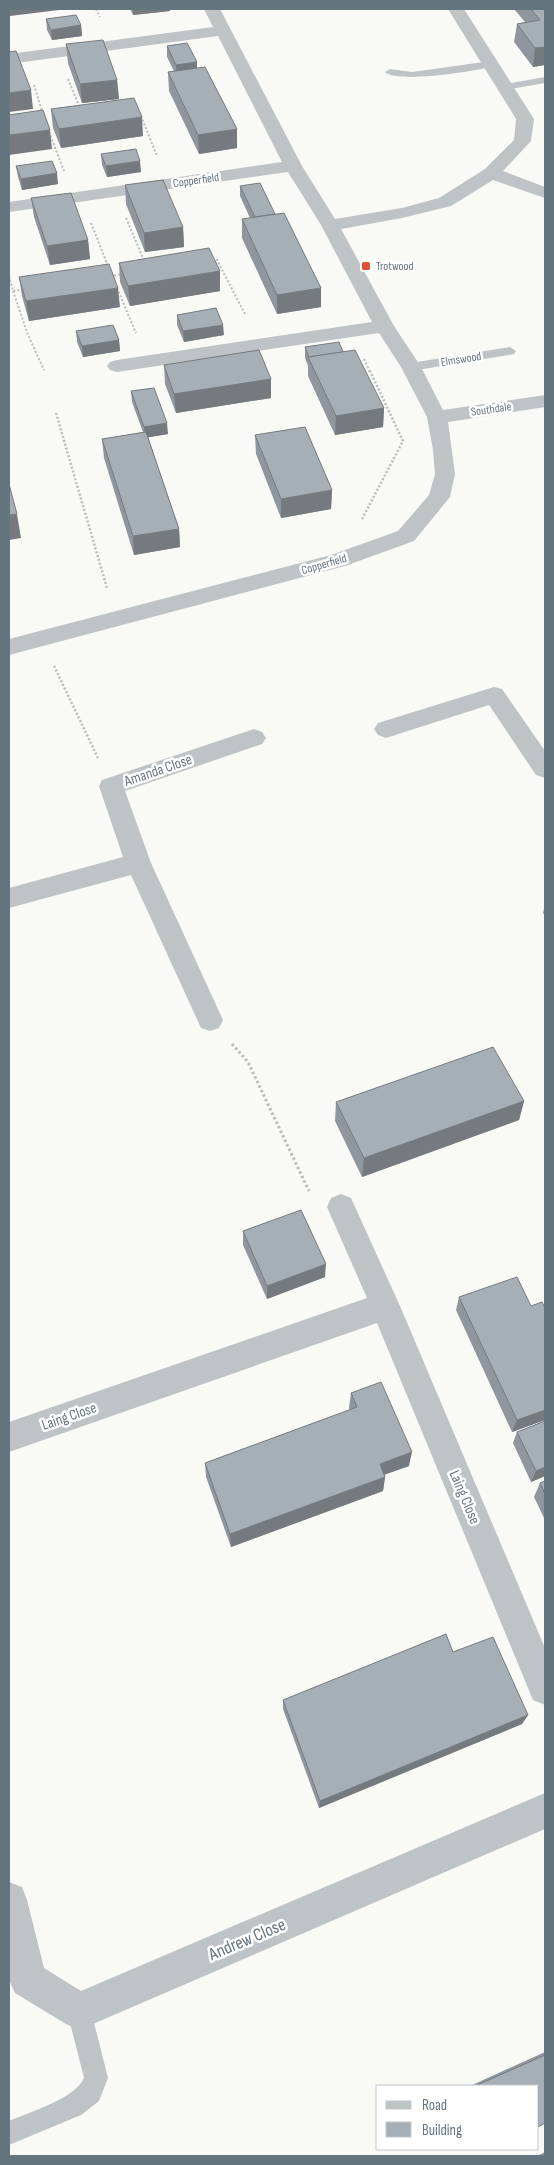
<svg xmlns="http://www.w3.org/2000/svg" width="554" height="2165" font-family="'Sofia Sans Condensed',sans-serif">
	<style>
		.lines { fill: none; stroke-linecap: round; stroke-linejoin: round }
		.path-far2 { stroke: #b9bcbf; stroke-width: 2; stroke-dasharray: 2 2; stroke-linecap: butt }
		.path-far1 { stroke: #b9bcbf; stroke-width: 2.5; stroke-dasharray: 2 2; stroke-linecap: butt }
		.path { stroke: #b9bcbf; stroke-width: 3; stroke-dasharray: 2.5 2.5; stroke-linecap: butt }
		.service { fill: #bec3c6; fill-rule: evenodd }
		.minor { fill: #bec3c6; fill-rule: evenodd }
		.wall { fill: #90969d }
		.shaded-wall { fill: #757a7f }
		.building { fill: #a7afb6; stroke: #757a7f }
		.poi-dot { fill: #db5334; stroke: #fff; stroke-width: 2 }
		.labels { text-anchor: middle; stroke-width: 5; stroke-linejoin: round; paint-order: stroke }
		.far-street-label { font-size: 12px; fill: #657580; stroke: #fff }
		.far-poi-label { font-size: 12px; fill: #657580; stroke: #fff; text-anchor: start }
		.street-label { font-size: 15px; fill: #657580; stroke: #fff }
		.near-street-label { font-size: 18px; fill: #657580; stroke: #fff }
	</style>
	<rect width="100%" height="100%" fill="#f9f9f6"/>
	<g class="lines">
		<!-- path-far2 -->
		<g class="path-far2">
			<polyline points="96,9 100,17"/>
			<polyline points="68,79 80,108"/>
			<polyline points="34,85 43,114"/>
			<polyline points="141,116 157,156"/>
			<polyline points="49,132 64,171"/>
			<polyline points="126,218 145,263"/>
			<polyline points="91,223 108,266"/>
			<polyline points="212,261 217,260 246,316"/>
			<polyline points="9,276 13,291 25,289"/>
			<polyline points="110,276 124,274"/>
			<polyline points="117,288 136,333"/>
			<polyline points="13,291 28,335 44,370"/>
			<polyline points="364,359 370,372"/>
		</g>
		<!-- path-far1 -->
		<g class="path-far1">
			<polyline points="56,413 107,588"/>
			<polyline points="362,519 403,441 370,371"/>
			<polyline points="54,666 98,758"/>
		</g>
		<!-- path -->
		<polyline class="path" points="232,1044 248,1062 309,1191"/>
		<!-- service -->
		<g class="service">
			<path d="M491 61 496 64 495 66C476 71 398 84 385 72L390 69 412 72Z"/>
			<polygon points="545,77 545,83 505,90 500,87 505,84"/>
			<polygon points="510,347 516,351 514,354 411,371 405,367 411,363"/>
			<path d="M79 1999 87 2003 91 2011 108 2078 99 2101 81 2115 9 2145V2121C29 2112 75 2099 84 2078L67 2011 71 2003Z"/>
		</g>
		<!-- minor -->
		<g class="minor">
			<polygon points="204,9 220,9 302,166 335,219 402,208 439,198 485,169 514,140 516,119 448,9 464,9 534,119 531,141 503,171 545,187 545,198 493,180 451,206 402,218 341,229 394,326 421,367 443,410 545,395 545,407 448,422 455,474 450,497 414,541 345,566 9,655 9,639 331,555 398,531 429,495 435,474 433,450 427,417 401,367 379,333 117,372 110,370 107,366 110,362 117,360 372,322 321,225 288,172 9,212 9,202 282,162 218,36 9,64 9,54 213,27"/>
			<polygon points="494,687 502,689 545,751 545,778 536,775 489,705 386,738 378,735 374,729 378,723"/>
			<polygon points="254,729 262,732 266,738 262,744 125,791 151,863 223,1020 219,1028 210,1031 201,1028 131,875 9,908 9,888 123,857 99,786 102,780"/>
			<polygon points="341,1194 351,1198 400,1306 545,1648 545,1705 533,1700 377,1323 9,1452 9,1422 367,1298 327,1207 331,1198"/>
			<polygon points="545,1793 545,1829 79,2030 66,2024 15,1993 9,1980 9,1882 22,1887 27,1900 44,1968 81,1991"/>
		</g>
	</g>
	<!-- wall -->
	<g class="wall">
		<polygon points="130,9 170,9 170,11 133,15"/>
		<polygon points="514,9 545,9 545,65 533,67 514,42 517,24 525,22"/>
		<polygon points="46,19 81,25 82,36 52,40 47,30"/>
		<polygon points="66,44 117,80 119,99 82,103 68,63"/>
		<polygon points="167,46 197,62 197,68 237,148 199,154 169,91 168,72 174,71 167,57"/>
		<polygon points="51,109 143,136 61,148 53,128"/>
		<polygon points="101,154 141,172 107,177 102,165"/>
		<polygon points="16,166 58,184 22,190 18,177"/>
		<polygon points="125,185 183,227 184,247 145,252 126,204"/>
		<polygon points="240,186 321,307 277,314 242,238 242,219 250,218 240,196"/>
		<polygon points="31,198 88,240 90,259 50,265 34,217"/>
		<polygon points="119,263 220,271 220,291 130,306 120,282"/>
		<polygon points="19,277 120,307 29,321 22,296"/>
		<polygon points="177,315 224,335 184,342 177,325"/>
		<polygon points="76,331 119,340 120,351 83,357 77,342"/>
		<polygon points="305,347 343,352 384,408 383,427 335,435 308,376 308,366 305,358"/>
		<polygon points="164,365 271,379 271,398 176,413 165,384"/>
		<polygon points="131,391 168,434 148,437 179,529 180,547 134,555 104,458 102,439 143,432 132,402"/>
		<polygon points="255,435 332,490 331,509 281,518 256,454"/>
		<polygon points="545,904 545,916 543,913"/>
		<polygon points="524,1101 519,1120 362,1177 335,1121 336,1102"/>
		<polygon points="243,1231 325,1277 267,1299 243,1245"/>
		<polygon points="459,1297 545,1420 512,1432 456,1310"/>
		<polygon points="351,1393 409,1466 384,1475 385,1477 383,1491 231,1547 206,1477 205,1463 350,1410 349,1408"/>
		<polygon points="545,1421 545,1476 531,1482 513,1443 517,1432"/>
		<polygon points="545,1481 545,1520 534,1497 540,1483"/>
		<polygon points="453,1652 528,1715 522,1724 319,1808 283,1709 283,1700"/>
		<polygon points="545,2052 545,2123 538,2086 470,2086"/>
		<polygon points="545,2152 545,2156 537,2156"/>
	</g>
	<!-- shaded-wall -->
	<g class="shaded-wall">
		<polygon points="9,9 67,9 10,16"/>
		<polygon points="133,9 170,9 170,11 133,15"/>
		<polygon points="81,25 82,36 52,40 51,30"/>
		<polygon points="545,47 545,65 533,67 535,48"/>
		<polygon points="197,62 197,72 176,75 176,65"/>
		<polygon points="117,80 119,99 82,103 80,84"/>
		<polygon points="31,90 33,109 9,112 9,93"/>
		<polygon points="142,117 143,136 61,148 59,129"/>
		<polygon points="237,129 237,148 199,154 198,135"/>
		<polygon points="50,130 52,149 9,155 9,135"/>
		<polygon points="140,161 141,172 107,177 106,166"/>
		<polygon points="57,173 58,184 22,190 21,179"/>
		<polygon points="183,227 184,247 145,252 144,233"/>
		<polygon points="88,240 90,259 50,265 47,246"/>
		<polygon points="220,271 220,291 130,306 128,286"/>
		<polygon points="118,288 120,307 29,321 26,301"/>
		<polygon points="321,288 321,307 277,314 277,295"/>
		<polygon points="223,325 224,335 184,342 183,331"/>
		<polygon points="119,340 120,351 83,357 82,346"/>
		<polygon points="271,379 271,398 176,413 174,394"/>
		<polygon points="384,408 383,427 335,435 336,416"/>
		<polygon points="167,423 168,434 145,438 144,427"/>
		<polygon points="332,490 331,509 281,518 281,499"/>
		<polygon points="17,514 21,538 9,540 9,515"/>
		<polygon points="179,529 180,547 134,555 133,536"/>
		<polygon points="524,1101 519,1120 362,1177 364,1158"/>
		<polygon points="326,1264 325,1277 267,1299 267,1286"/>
		<polygon points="545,1410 545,1420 512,1432 517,1420"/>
		<polygon points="412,1452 409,1466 377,1477 380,1464"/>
		<polygon points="545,1467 545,1476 531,1482 536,1471"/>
		<polygon points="385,1477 383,1491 231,1547 230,1534"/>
		<polygon points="528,1715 522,1724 319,1808 320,1801"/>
	</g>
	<!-- building -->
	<g class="building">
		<polygon points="531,9 545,9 545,47 535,48 517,24 540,20"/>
		<polygon points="76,15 81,25 51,30 46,19"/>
		<polygon points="103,40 117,80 80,84 66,44"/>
		<polygon points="187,43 197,62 176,65 167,46"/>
		<polygon points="16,51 31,90 9,93 9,52"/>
		<polygon points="205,67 237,129 198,135 168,72"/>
		<polygon points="134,98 142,117 59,129 51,109"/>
		<polygon points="43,110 50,130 9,135 9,115"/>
		<polygon points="136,149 140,161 106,166 101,154"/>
		<polygon points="52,161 57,173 21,179 16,166"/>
		<polygon points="163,180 183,227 144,233 125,185"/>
		<polygon points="260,183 275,214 255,217 240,186"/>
		<polygon points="71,193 88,240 47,246 31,198"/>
		<polygon points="284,213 321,288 277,295 242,219"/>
		<polygon points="209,248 220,271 128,286 119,263"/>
		<polygon points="109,264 118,288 26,301 19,277"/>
		<polygon points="216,308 223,325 183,331 177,315"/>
		<polygon points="113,325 119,340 82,346 76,331"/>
		<polygon points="339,342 343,352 309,357 305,347"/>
		<polygon points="259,350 271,379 174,394 164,365"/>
		<polygon points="355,350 384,408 336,416 308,357"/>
		<polygon points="154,388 167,423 144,427 131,391"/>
		<polygon points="305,427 332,490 281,499 255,435"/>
		<polygon points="146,432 179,529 133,536 102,439"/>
		<polygon points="9,484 17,514 9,515"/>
		<polygon points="493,1047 524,1101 364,1158 336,1102"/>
		<polygon points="301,1210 326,1264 267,1286 243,1231"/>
		<polygon points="517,1277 531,1306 542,1302 545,1308 545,1410 517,1420 459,1297"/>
		<polygon points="381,1382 412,1452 380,1464 385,1477 230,1534 205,1463 357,1407 351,1393"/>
		<polygon points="545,1421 545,1467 536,1471 517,1432"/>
		<polygon points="545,1481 545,1494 540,1483"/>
		<polygon points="446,1634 453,1652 493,1637 528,1715 320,1801 283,1700"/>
		<polygon points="545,2055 545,2123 538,2127 538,2086 475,2086"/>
	</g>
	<!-- markers -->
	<rect class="poi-dot" x="361" y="261" width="10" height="10" rx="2.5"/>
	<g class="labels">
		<!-- far-street labels -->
		<g class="far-street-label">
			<text transform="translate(196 180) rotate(-8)" y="4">Copperfield</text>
			<text transform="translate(461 359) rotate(-9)" y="4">Elmswood</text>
			<text transform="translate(491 409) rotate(-8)" y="4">Southdale</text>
			<text transform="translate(324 564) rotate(-16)" y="4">Copperfield</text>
		</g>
		<!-- far-poi labels -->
		<g class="far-poi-label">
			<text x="376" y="270">Trotwood</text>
		</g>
		<!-- street labels -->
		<g class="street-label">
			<text transform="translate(158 770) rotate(-19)" y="5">Amanda Close</text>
			<text transform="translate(69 1416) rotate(-19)" y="5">Laing Close</text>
			<text transform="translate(465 1497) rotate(67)" y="5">Laing Close</text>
		</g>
		<!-- near-street labels -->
		<g class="near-street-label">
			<text transform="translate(247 1939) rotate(-23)" y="6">Andrew Close</text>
		</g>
	</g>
	<!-- border -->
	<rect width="554" height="2165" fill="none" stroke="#657580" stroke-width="20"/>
	<!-- legend -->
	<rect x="376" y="2085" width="162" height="65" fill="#ffffff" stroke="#c1c8cc"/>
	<rect x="386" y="2101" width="25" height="8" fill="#bec3c6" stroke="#c1c8cc"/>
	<text x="422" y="2110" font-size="15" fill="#657580">Road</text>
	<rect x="386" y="2122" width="25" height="15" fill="#a7afb6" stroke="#c1c8cc"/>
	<text x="422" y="2135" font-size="15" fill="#657580">Building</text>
</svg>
